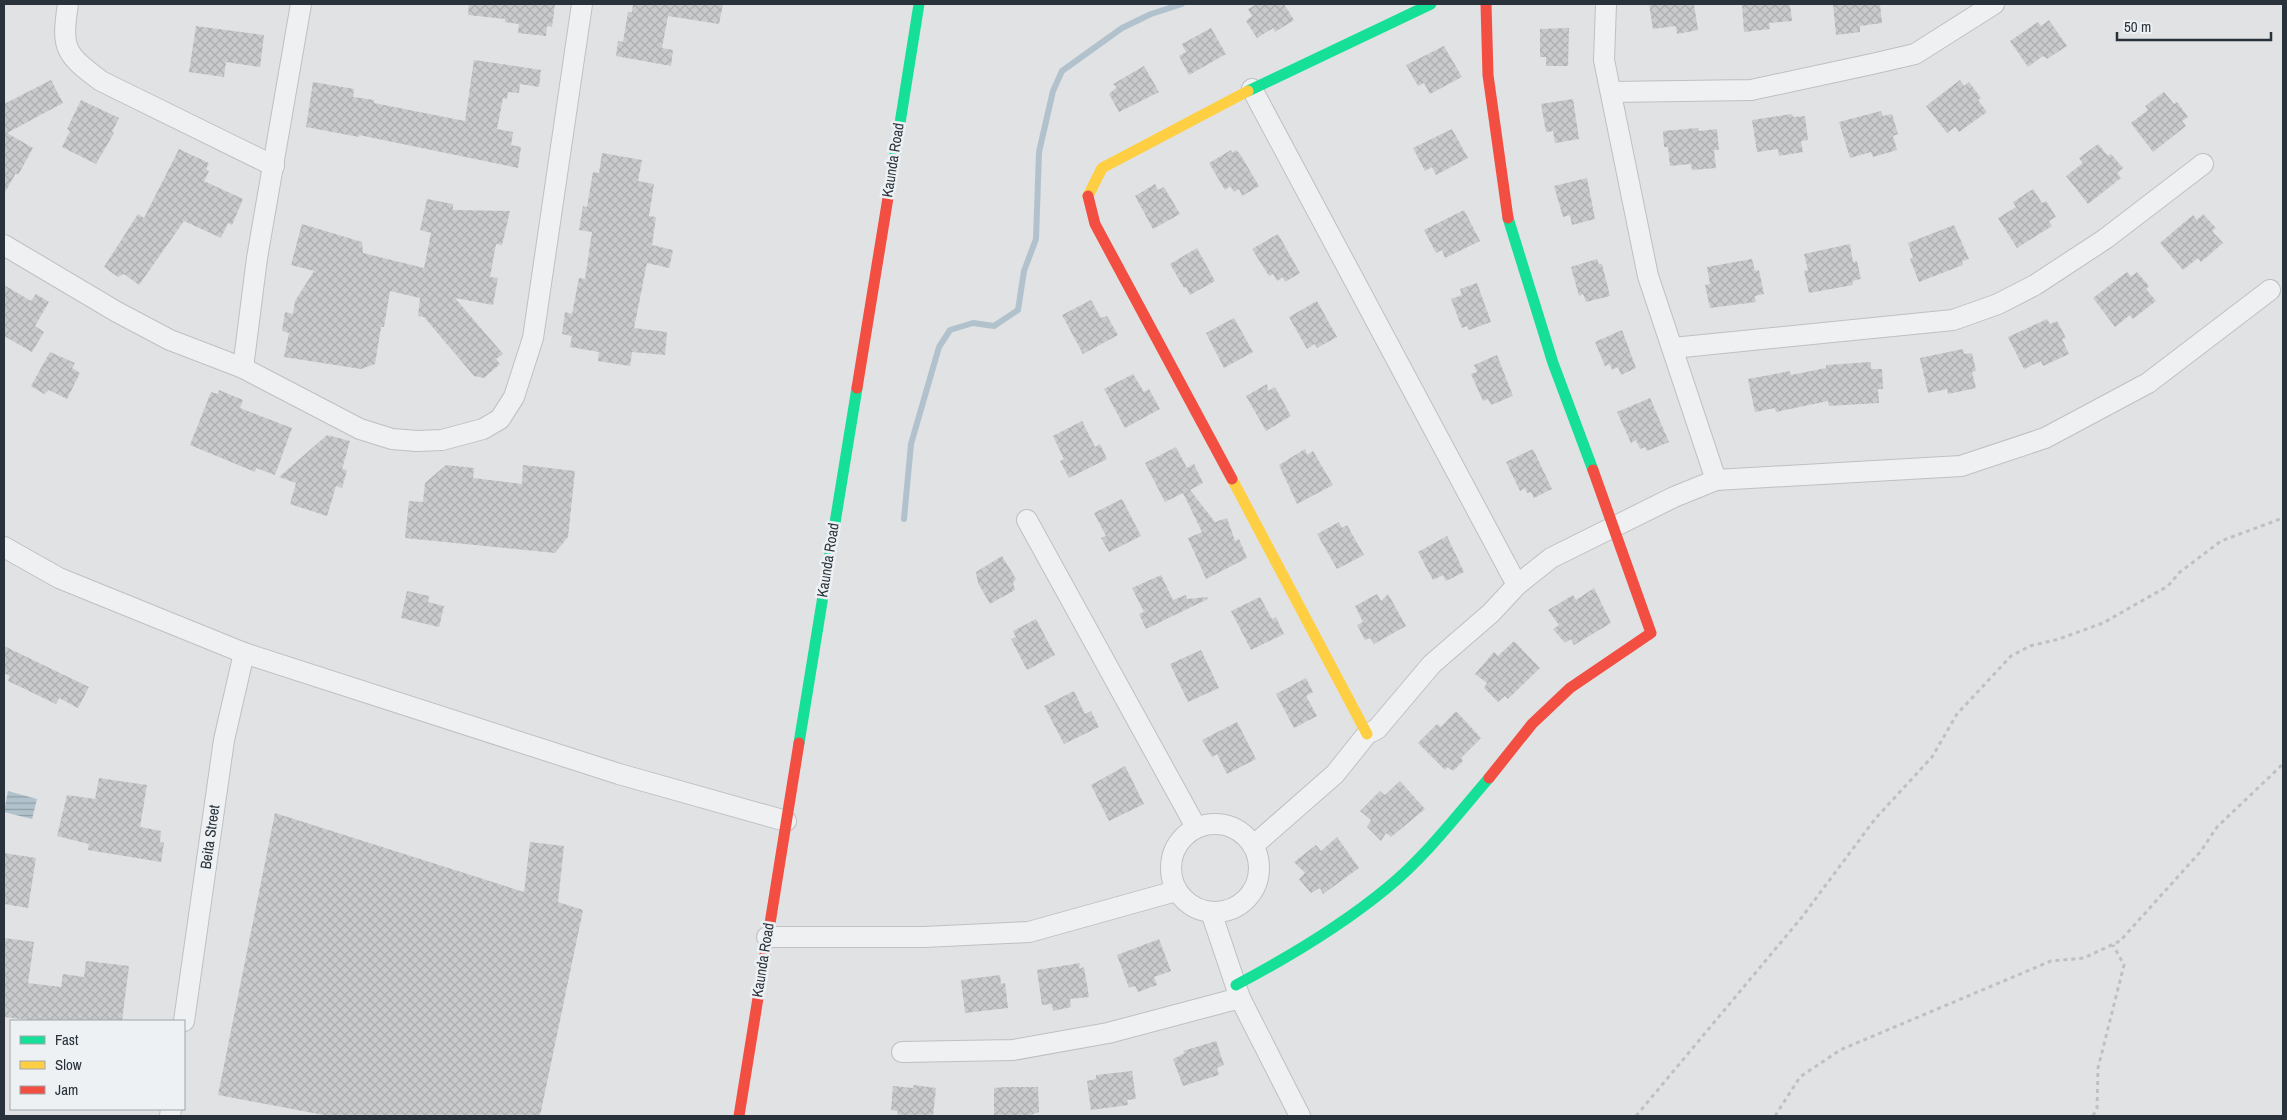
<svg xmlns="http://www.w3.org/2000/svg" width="2287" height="1120" font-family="'Archivo Narrow',sans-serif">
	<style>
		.water { fill: url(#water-rules) }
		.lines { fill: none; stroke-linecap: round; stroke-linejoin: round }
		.stream { stroke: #b1c2cc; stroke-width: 6 }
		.building { fill: url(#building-cross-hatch) }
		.street-casing { stroke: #bec0c2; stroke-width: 22 }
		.path { stroke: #bec1c3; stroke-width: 3; stroke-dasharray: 4 4; stroke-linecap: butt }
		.street { stroke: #eff0f1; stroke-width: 20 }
		.fast { stroke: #16e098; stroke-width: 11 }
		.slow { stroke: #ffcf43; stroke-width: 11 }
		.jam { stroke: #f24e42; stroke-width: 11 }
		.labels { text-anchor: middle; stroke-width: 5; stroke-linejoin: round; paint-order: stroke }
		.street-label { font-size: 15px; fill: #29323b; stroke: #edf1f4 }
	</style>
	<defs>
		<pattern id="water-rules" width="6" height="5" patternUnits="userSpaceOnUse" patternTransform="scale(1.25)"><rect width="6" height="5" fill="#b1c2cc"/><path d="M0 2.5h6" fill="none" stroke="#909ea7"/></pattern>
		<pattern id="building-cross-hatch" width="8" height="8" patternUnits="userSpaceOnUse" patternTransform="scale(1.25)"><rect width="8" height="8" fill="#c8cacc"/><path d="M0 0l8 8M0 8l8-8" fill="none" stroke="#acaeb0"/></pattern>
	</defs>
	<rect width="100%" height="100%" fill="#e0e2e4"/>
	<!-- water -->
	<polygon class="water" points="8,791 37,799 32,819 4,812"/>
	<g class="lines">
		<!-- stream -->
		<polyline class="stream" points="904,519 911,444 939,347 950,330 973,323 994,326 1018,310 1024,271 1036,239 1039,152 1053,91 1062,71 1122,28 1151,14 1182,4"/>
	</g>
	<!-- building -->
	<g class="building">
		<polygon points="469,4 555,4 552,27 547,26 546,36 518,33 519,24 505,22 505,19 468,15"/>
		<polygon points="633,4 723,4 719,24 668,16 662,48 673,50 671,66 616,56 618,41 623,42 628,12 632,12"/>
		<polygon points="1257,4 1284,4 1294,20 1275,32 1273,28 1257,38 1246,21 1252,16 1248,9"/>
		<polygon points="1649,4 1694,4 1698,30 1677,34 1676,26 1653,29"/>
		<polygon points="1742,4 1790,4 1792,21 1769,23 1770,29 1744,32"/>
		<polygon points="1833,4 1880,4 1882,23 1860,26 1860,32 1836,35"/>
		<polygon points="2049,20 2067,46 2047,59 2043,56 2028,67 2010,41 2038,22 2041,26"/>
		<polygon points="196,26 264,35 260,67 226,62 224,77 189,72"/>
		<polygon points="1211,28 1226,54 1189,75 1179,56 1186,52 1182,44"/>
		<polygon points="1569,28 1568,66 1546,66 1546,57 1540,57 1540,29"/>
		<polygon points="1444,46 1462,77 1430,94 1424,83 1418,86 1406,65"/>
		<polygon points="474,60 541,70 539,87 520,84 519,93 508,92 507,99 503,98 497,129 513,132 511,145 521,147 518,168 359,135 359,137 306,127 313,82 354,89 353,97 374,100 374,103 465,121"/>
		<polygon points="1144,66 1159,92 1119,112 1109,94 1117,87 1113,84"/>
		<polygon points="51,80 63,103 7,133 33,148 18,175 16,173 4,194 4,104"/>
		<polygon points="1960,80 1964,86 1969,82 1981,98 1978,100 1987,112 1959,132 1955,127 1947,133 1926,106"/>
		<polygon points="2164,92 2174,104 2177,102 2188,117 2182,121 2186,126 2153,152 2131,123 2148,110 2145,106"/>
		<polygon points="1573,99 1579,139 1555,143 1553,131 1546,132 1541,104"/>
		<polygon points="81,100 119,118 112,132 114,133 96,164 62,147 70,131 67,129"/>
		<polygon points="1881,111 1883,116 1892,114 1898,134 1893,136 1897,150 1873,157 1871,152 1850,158 1839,122"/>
		<polygon points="1792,114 1793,117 1805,116 1808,140 1801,141 1803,152 1779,156 1778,149 1757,152 1752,120"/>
		<polygon points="1698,128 1699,131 1717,129 1719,150 1714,150 1716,168 1692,170 1691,164 1670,166 1668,147 1664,147 1663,131"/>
		<polygon points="1452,129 1468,158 1436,175 1432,167 1425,171 1413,148"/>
		<polygon points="2098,144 2108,156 2111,154 2123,168 2117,173 2121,178 2088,204 2066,176 2083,163 2079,158"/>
		<polygon points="179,149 209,163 206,169 209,171 204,181 243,199 232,225 228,223 221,238 184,221 139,285 124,274 118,277 104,267 138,214 144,218"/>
		<polygon points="1231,150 1232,153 1236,150 1240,154 1259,186 1242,196 1239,189 1234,192 1230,186 1225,190 1209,163"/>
		<polygon points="602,153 642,160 638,181 654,184 649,216 656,217 652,245 673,250 669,268 647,263 634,328 667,332 665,355 632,352 630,366 598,361 599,352 570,347 572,336 562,334 565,312 572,314 579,278 585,279 592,232 579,230 583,206 587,207 593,172 599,173"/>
		<polygon points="1587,178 1595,219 1572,225 1570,215 1563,217 1554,186"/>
		<polygon points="1155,184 1158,190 1164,187 1180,214 1153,229 1135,196"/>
		<polygon points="2033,189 2042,203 2046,201 2056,217 2049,221 2052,226 2017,248 1998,218 2016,207 2013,202"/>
		<polygon points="427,199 453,204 453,210 510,211 502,245 496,244 490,277 498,278 493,305 455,298 503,354 496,359 500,364 484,378 474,376 424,317 418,316 420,298 390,291 384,327 381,327 375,364 361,369 284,357 289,333 282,331 285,312 293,314 295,301 314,271 291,265 302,224 362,242 363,253 424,268 431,233 420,230"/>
		<polygon points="1464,210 1480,241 1445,258 1442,250 1436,253 1424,230"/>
		<polygon points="2203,214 2216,228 2212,231 2223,243 2201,262 2198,258 2183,270 2160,243 2193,215 2197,220"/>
		<polygon points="1954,225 1969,259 1962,261 1963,265 1919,282 1910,259 1913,258 1908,243"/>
		<polygon points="1278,234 1300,273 1285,282 1283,277 1277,281 1273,274 1269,276 1252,249"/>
		<polygon points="1850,244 1853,262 1857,261 1861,279 1852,281 1853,285 1809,293 1804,271 1808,270 1804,254"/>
		<polygon points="1197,248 1215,281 1190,295 1186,287 1184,288 1170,264"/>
		<polygon points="1597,259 1599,264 1602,264 1610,296 1586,302 1583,294 1579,296 1571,267"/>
		<polygon points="1752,259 1755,271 1759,270 1764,294 1755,296 1756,302 1710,308 1705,285 1710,284 1707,267"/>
		<polygon points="2127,272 2131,277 2137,272 2149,286 2146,289 2156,301 2133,319 2130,315 2115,327 2093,298"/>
		<polygon points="1477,283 1491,322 1469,330 1467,326 1462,328 1451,299 1462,295 1460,289"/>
		<polygon points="4,285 31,301 36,294 49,302 35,326 44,332 32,352 4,336"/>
		<polygon points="1091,300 1101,318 1107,316 1118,335 1083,354 1062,315"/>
		<polygon points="1317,301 1337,337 1317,348 1315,344 1307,349 1289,317"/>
		<polygon points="1234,318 1253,352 1224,368 1206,333"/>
		<polygon points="2047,319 2050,324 2057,321 2066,338 2062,339 2069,354 2043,366 2041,361 2024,369 2008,337"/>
		<polygon points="1622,330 1636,368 1621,375 1618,367 1612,370 1610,364 1605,366 1595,342"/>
		<polygon points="1963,349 1964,354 1972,353 1976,371 1972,372 1976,388 1948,394 1947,389 1928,393 1920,358"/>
		<polygon points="50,352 75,363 72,368 80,373 67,399 49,390 44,394 31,386"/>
		<polygon points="1497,355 1513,396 1491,405 1488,399 1483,401 1471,374 1477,372 1474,365"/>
		<polygon points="1871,362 1871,369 1882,369 1883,389 1878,389 1879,403 1829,406 1828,401 1776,412 1775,408 1755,412 1748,379 1790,371 1791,375 1826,368 1826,365"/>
		<polygon points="1133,374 1144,392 1149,389 1160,409 1125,428 1104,389"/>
		<polygon points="1267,384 1268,391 1275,387 1291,416 1266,431 1246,396"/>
		<polygon points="219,390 243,400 240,408 292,428 275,475 256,468 255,472 190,445 211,392 218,394"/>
		<polygon points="1650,398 1669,442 1647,451 1645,447 1640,449 1636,440 1631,443 1617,412"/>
		<polygon points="1082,421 1095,447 1100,444 1107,459 1069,478 1060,461 1064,459 1053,436"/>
		<polygon points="327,435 350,441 342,469 347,470 342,488 336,486 327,516 290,504 296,483 279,477"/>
		<polygon points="1176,447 1187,468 1194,464 1203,483 1190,490 1215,522 1227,518 1235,541 1239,539 1247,558 1206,579 1188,538 1202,532 1183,493 1165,502 1145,463"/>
		<polygon points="1305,449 1307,455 1313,451 1333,485 1297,504 1279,465"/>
		<polygon points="1533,449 1552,489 1534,498 1531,492 1527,493 1525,488 1520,491 1506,462"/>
		<polygon points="446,465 474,468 473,478 522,484 523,465 575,471 568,537 555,553 405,538 409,501 423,502 425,483"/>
		<polygon points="1122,499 1141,536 1109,552 1101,538 1106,536 1094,513"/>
		<polygon points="1339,522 1342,528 1347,525 1364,555 1337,569 1317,534"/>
		<polygon points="1447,536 1464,572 1446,581 1443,575 1433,580 1418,552"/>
		<polygon points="1002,556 1016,579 1013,583 1015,590 990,604 978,583 976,572"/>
		<polygon points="1161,575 1173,600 1186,595 1187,599 1207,597 1208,599 1146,629 1139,614 1144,612 1132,588"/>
		<polygon points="1594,588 1611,623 1574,645 1571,639 1565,643 1553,629 1559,625 1548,610 1573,595 1576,600"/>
		<polygon points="407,591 429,596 428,602 444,606 439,627 401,618"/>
		<polygon points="1377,594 1381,601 1388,594 1406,626 1374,644 1370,638 1365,640 1357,625 1363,622 1355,606"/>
		<polygon points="1260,597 1272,619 1276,617 1284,634 1251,650 1231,611"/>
		<polygon points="1036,619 1055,655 1027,670 1011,639 1016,637 1013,631"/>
		<polygon points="1514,641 1540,668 1508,699 1505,696 1498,702 1484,688 1487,683 1475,674 1494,652 1498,656"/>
		<polygon points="4,646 89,687 78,708 59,698 56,704 8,681 10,676 4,673"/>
		<polygon points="1201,650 1219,688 1188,702 1170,664"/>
		<polygon points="1306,678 1313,692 1306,696 1317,716 1294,728 1276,694"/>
		<polygon points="1074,691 1085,714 1091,711 1099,727 1064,744 1044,706"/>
		<polygon points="1456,711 1481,738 1461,758 1463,761 1453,771 1447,767 1445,770 1418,743 1437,724 1441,727"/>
		<polygon points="1237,722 1256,759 1227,774 1217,754 1212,757 1202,740"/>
		<polygon points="1125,766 1144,804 1109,821 1091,785"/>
		<polygon points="99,778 147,785 140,827 161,831 160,842 164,843 161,862 88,850 89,844 57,836 67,795 95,799"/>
		<polygon points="1400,781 1425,809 1391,837 1386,833 1381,841 1367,827 1371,820 1360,811 1380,791 1385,795"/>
		<polygon points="275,813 524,892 530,842 564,846 558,902 583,910 540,1116 329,1116 218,1095"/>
		<polygon points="1337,837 1359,868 1323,894 1320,888 1311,893 1299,879 1305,873 1294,862 1316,845 1321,851"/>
		<polygon points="4,853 36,858 28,908 4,904"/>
		<polygon points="4,938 34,942 28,983 61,987 63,974 84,977 86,961 129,966 122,1021 38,1021 4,1017"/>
		<polygon points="1159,939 1171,971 1154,977 1157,985 1138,992 1135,986 1129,988 1117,955"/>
		<polygon points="1080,963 1079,969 1084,967 1089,997 1070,999 1071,1007 1053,1011 1052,1004 1042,1005 1037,970"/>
		<polygon points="1000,975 1001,984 1005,983 1008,1008 965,1013 961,980"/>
		<polygon points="1216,1041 1224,1065 1217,1068 1219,1075 1183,1086 1173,1059 1185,1053 1183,1051"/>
		<polygon points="1132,1071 1136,1099 1127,1100 1128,1105 1091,1110 1087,1081 1096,1079 1096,1075"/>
		<polygon points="914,1085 936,1088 933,1116 897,1116 898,1111 891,1110 893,1086 913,1088"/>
		<polygon points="1005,1087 1038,1087 1039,1112 1033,1114 1033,1116 994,1116 994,1088"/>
	</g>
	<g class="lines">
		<defs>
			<g id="street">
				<path d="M68 4C61 49 65 54 101 81L274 166"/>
				<polyline points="1606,4 1604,60 1648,276 1716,480"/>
				<polyline points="1252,89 1517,585"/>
				<polyline points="1612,92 1751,90 1872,64 1915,54 1994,4"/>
				<polyline points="4,245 117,312 170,340 243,368 360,429 392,439 417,441 442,440 483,429 500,419 514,397 533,338 582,4"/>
				<polyline points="1673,348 1953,320 1998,304 2035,285 2105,239 2203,164"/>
				<polyline points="243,368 257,258 301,4"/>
				<polyline points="1027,520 1196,827"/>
				<polyline points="4,547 59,578 244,653 619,774 786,821"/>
				<circle cx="1215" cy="868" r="44"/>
				<polyline points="1254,845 1335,774 1367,734 1377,729 1432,664 1491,613 1517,585 1551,558 1674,497 1716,480 1961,466 2045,438 2148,383 2270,290"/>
				<polyline points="1211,912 1240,998 1300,1116"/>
				<polyline points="767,937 924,937 1029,932 1176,891"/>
				<polyline points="184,1021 224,740 244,653"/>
				<polyline points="902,1052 1013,1050 1108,1033 1240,998"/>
				<polyline points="170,1116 171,1109"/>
			</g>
		</defs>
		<!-- street casing -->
		<use href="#street" class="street-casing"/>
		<!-- path -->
		<g class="path">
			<polyline points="1636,1116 1802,917 1875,819 1932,757 1957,714 2011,656 2030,646 2059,639 2103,623 2168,586 2180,572 2221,541 2283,518"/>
			<polyline points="1775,1116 1800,1077 1840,1050 2051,961 2084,958 2120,941 2201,851 2217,827 2283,764"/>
			<polyline points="2093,1116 2097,1108 2098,1068 2124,965 2113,945"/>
		</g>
		<!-- street -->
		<use href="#street" class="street"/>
		<!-- fast -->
		<g class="fast">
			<polyline points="1248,91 1431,4"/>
			<polyline points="893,167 919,4"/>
			<polyline points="1508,218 1553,363 1593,470"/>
			<polyline points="799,743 857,388"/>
			<path d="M1236 985C1289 957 1341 926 1387 888 1426 856 1457 815 1489 778"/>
		</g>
		<!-- slow -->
		<g class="slow">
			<polyline points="1088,196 1102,168 1248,91"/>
			<polyline points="1232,479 1367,734"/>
		</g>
		<!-- jam -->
		<g class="jam">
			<polyline points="1486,4 1488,75 1508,218"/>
			<polyline points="1088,196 1095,224 1232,479"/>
			<polyline points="857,388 893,167"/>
			<polyline points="1489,778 1532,724 1570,688 1651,633 1593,470"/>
			<polyline points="739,1116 799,743"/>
		</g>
	</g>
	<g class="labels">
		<!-- street labels -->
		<g class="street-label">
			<text transform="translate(893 160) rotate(-81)" y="5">Kaunda Road</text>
			<text transform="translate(828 560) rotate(-81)" y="5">Kaunda Road</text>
			<text transform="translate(210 837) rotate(-82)" y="5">Beita Street</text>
			<text transform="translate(763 960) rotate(-81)" y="5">Kaunda Road</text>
		</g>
	</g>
	<!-- border -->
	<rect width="2287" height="1120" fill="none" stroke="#29323b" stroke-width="10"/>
	<!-- legend -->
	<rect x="10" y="1020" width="175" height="90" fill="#edf1f4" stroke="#9fa5aa"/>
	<rect x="20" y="1036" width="25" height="8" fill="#16e098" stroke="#9fa5aa"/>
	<text x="55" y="1045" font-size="15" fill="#29323b">Fast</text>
	<rect x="20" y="1061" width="25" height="8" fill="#ffcf43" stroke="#9fa5aa"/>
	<text x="55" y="1070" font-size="15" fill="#29323b">Slow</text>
	<rect x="20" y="1086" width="25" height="8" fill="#f24e42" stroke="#9fa5aa"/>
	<text x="55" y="1095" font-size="15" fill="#29323b">Jam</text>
	<!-- scale -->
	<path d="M2117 32v8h154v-8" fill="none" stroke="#29323b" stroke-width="2.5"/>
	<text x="2124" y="32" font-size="15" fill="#29323b" stroke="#edf1f4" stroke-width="4" paint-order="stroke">50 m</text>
</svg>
